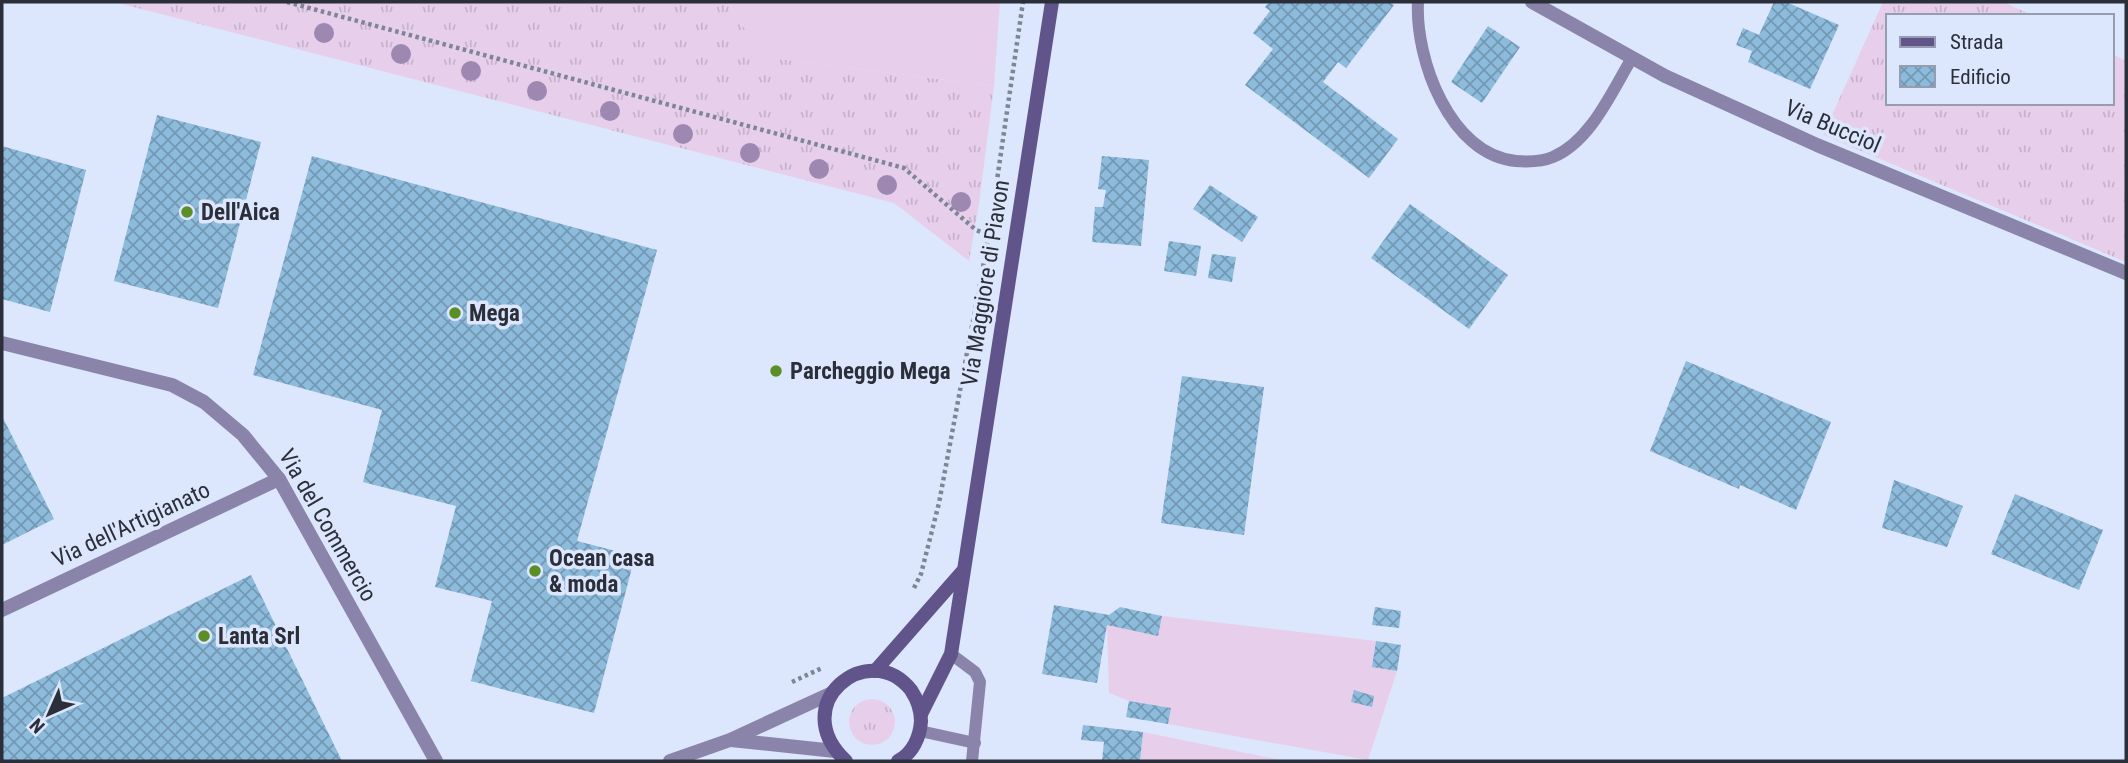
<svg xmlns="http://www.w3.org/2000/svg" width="2128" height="763" font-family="'Roboto Condensed',sans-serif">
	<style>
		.grass { fill: url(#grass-tufts) }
		.garden { fill: #e7cfec }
		.building { fill: url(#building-cross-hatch) }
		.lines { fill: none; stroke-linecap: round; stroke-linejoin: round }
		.path { stroke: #7e8595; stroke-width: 4.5; stroke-dasharray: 3.5 3.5; stroke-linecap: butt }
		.lane { stroke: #8b84aa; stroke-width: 12 }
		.street { stroke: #8b84aa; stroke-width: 14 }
		.secondary { stroke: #61548b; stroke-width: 14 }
		.tree { fill: #9c88b0 }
		.poi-dot { fill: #5b8e26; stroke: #dce6fc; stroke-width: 2.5 }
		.labels { text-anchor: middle; stroke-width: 7; stroke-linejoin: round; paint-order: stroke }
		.street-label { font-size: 23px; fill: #2b2f39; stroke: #dce6fc }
		.poi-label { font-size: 23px; font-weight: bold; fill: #2b2f39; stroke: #dce6fc; text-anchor: start }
	</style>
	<defs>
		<pattern id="grass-tufts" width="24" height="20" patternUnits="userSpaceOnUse" patternTransform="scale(1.75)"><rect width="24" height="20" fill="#e7cfec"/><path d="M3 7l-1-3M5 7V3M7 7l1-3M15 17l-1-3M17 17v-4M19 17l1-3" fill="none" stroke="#c6b2cb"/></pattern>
		<pattern id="building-cross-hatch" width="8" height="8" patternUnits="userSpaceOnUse" patternTransform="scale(1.75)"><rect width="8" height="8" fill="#8dbbdc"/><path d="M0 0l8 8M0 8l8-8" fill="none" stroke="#7398b3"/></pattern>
	</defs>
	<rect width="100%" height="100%" fill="#dce6fc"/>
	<!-- grass -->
	<g class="grass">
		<polygon points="114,2 727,2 764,57 994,86 979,204 969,261 894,203"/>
		<polygon points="1883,2 2004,2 2033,16 1888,16 1888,103 2112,103 2112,54 2126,61 2126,262 1823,135"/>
		<circle cx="872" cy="722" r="23"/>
	</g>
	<!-- garden -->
	<g class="garden">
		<polygon points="727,2 1000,2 994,86 764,57"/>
		<polygon points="1162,616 1376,641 1372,667 1397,671 1368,760 1168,724 1170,708 1129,701 1109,693 1107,625 1158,635"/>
		<polygon points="1143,732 1286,761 1140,761"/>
	</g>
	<!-- building -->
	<g class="building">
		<polygon points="1269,2 1389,2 1394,5 1346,68 1338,62 1323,82 1398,139 1369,178 1245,85 1273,49 1253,33 1270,11 1265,7"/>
		<polygon points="1774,2 1786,2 1839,25 1810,89 1748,62 1752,51 1736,45 1743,28 1759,35"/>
		<polygon points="1488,26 1520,47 1482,103 1451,82"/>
		<polygon points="157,115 261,142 218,308 114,281"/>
		<polygon points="2,146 86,170 50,312 2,299"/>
		<polygon points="312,156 657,250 577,541 635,556 594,713 471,681 492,601 435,587 456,506 363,482 382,410 253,375"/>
		<polygon points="1102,156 1149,160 1141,246 1092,242 1095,207 1103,207 1106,190 1098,189"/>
		<polygon points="1210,185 1258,217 1242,242 1193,209"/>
		<polygon points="1410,204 1508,275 1469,329 1371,258"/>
		<polygon points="1169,241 1201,246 1196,276 1164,271"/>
		<polygon points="1212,254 1236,257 1232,282 1208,278"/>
		<polygon points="1686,361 1831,422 1796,510 1740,485 1739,489 1650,451"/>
		<polygon points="1182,376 1264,387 1244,535 1161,523"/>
		<polygon points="2,416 54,519 2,545"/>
		<polygon points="1894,480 1963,506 1947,547 1882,528"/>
		<polygon points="2015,494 2103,530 2079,590 1991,554"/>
		<polygon points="251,575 342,761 2,761 2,698"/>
		<polygon points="1054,605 1109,615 1120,607 1162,616 1158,636 1107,625 1097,683 1042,674"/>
		<polygon points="1375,607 1401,611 1399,628 1372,625"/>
		<polygon points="1376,641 1401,645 1397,671 1372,667"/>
		<polygon points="1354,690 1374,696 1372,707 1351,702"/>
		<polygon points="1129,701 1171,708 1168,724 1126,717"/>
		<polygon points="1083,725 1143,732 1140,761 1102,760 1104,742 1081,740"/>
	</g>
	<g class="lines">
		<!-- path -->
		<g class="path">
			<polyline points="287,2 904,168 976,230 989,235"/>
			<polyline points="914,588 921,574 939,503 989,235 1023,2"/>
			<polyline points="792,682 822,668"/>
		</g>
		<!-- lane -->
		<g class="lane">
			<path d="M1418 2C1415 59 1450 155 1516 161 1529 162 1541 162 1553 157 1591 141 1612 91 1632 58"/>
			<polyline points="951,654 975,672 980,682 972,761"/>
			<polyline points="920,731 975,743"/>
		</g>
		<!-- street -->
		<g class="street">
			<polyline points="1532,2 1665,76 1817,145 2126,273"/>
			<polyline points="2,343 172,385 204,402 243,435 279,479 436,761"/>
			<polyline points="2,610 279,479"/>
			<polyline points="731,740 835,751"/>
			<polyline points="670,761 730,740 832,693"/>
		</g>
		<!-- secondary -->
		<g class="secondary">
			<polyline points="875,671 962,572"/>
			<polyline points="921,714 951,654 1052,2"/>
			<path d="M846 761C785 704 869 637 911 690 917 699 921 709 921 721 920 737 913 753 898 761"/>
		</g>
	</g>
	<!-- trees -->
	<g class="tree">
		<circle cx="324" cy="33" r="10"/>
		<circle cx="401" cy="54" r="10"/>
		<circle cx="471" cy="71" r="10"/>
		<circle cx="537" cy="91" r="10"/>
		<circle cx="610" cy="111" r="10"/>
		<circle cx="683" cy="134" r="10"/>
		<circle cx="750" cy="153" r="10"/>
		<circle cx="819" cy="169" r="10"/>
		<circle cx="887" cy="185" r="10"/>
		<circle cx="961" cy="202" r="10"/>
	</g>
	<!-- markers -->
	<g class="poi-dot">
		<circle cx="187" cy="212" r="7"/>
		<circle cx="455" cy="313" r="7"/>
		<circle cx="776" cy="371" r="7"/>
		<circle cx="535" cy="571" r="7"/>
		<circle cx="204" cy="636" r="7"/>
	</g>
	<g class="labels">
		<!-- street labels -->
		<g class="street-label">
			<text transform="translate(1833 126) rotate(23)" y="8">Via Bucciol</text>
			<text transform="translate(985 283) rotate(-81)" y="8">Via Maggiore di Piavon</text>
			<text transform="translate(131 524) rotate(-25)" y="8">Via dell'Artigianato</text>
			<text transform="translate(328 525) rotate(60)" y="8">Via del Commercio</text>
		</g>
		<!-- poi labels -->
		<g class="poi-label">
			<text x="201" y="220">Dell'Aica</text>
			<text x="469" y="321">Mega</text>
			<text x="790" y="379">Parcheggio Mega</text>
			<text x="549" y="566">Ocean casa<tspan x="549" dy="26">&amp; moda</tspan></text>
			<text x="218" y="644">Lanta Srl</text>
		</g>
	</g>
	<!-- border -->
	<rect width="2128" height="763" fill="none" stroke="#2b2f39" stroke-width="7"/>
	<!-- legend -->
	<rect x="1886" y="14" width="228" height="91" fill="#dce6fc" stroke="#959dae" stroke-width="2"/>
	<rect x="1900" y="37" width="35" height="10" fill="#61548b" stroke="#959dae" stroke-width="2"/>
	<text x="1950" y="49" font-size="21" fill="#2b2f39">Strada</text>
	<rect x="1900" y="66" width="35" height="21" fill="url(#building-cross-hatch)" stroke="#959dae" stroke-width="2"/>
	<text x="1950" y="84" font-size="21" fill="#2b2f39">Edificio</text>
	<!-- north arrow -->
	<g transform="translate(49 714) rotate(225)" stroke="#dce6fc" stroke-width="5" paint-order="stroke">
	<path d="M0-5L12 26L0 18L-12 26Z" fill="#2b2f39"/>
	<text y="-10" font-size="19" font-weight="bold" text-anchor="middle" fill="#2b2f39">N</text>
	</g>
</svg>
